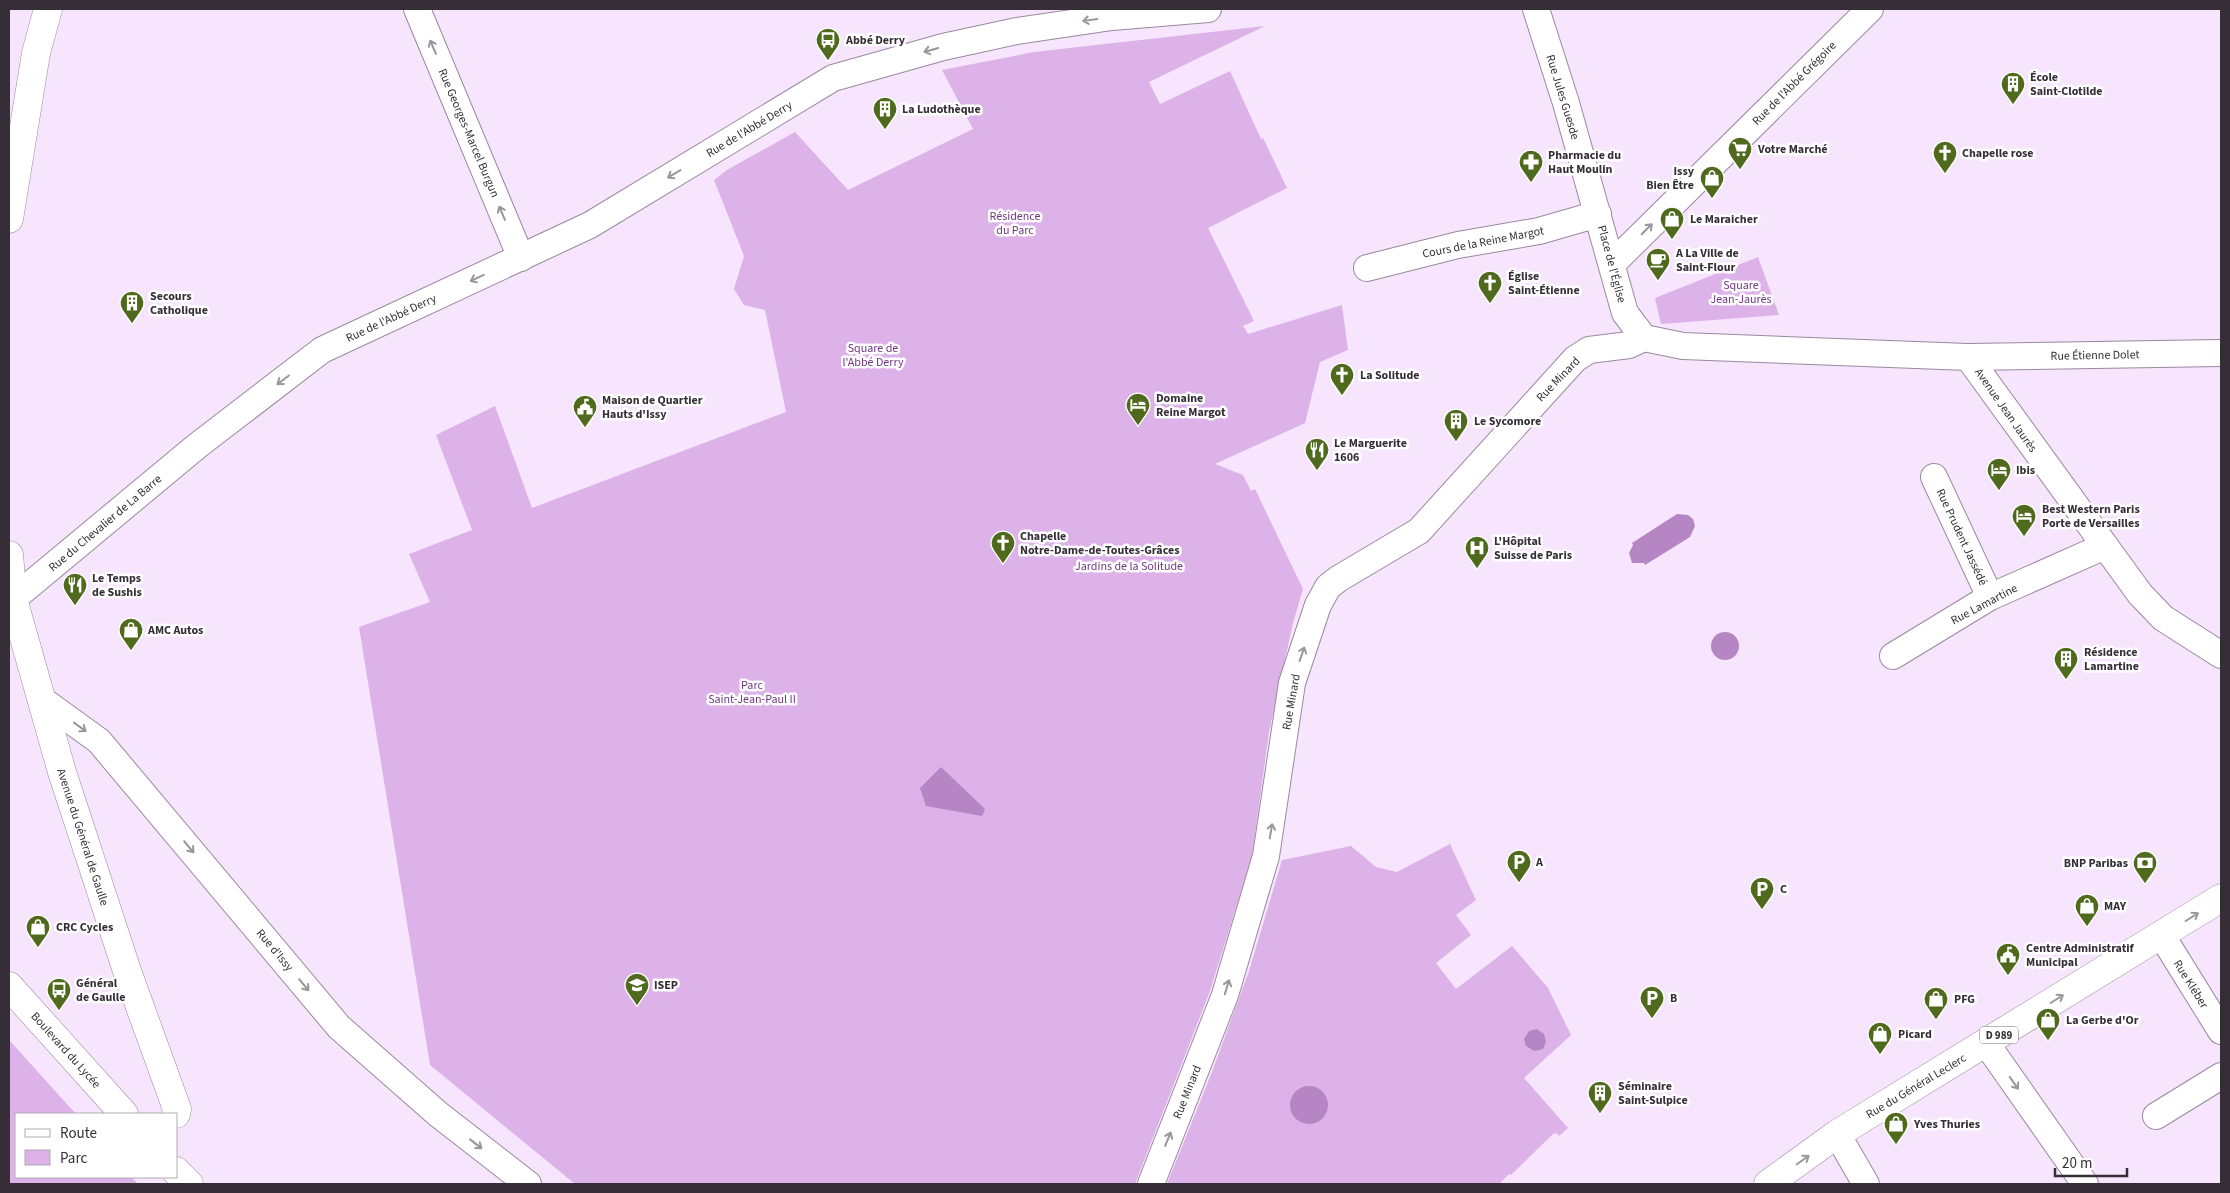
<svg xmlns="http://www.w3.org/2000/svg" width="2230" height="1193" font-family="'Source Sans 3',sans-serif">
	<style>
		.green { fill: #dcb2e8 }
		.water { fill: #b586c3 }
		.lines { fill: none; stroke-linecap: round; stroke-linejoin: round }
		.minor-casing { stroke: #99899e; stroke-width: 28 }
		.major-casing { stroke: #99899e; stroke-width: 29 }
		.minor { stroke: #fff; stroke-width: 26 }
		.major { stroke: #fff; stroke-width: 28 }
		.oneway { stroke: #9a969b }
		.labels { text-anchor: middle; stroke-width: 5; stroke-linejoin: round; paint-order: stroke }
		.shield { fill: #fff; stroke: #726d73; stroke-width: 1 }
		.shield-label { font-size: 11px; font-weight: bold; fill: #352e37 }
		.poi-label { font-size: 12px; font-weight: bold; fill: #352e37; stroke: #fff; text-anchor: start }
		.street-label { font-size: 12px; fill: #352e37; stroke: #fff }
		.park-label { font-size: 12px; fill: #723883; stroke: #fff }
	</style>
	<rect width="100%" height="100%" fill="#f6e5fc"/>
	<!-- green -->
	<g class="green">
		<polygon points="1265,26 1149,82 1160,104 1230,71 1261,139 1263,138 1287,188 1208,228 1254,321 1243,326 1248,334 1342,305 1348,350 1320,362 1305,423 1215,464 1243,475 1251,491 1255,489 1303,589 1293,623 1269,732 1252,856 1210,991 1135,1184 575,1184 430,1065 359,627 430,602 409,554 472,530 436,435 495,406 532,508 786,412 765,310 744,305 734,289 744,256 714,180 727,170 795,132 848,190 973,129 942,70 1034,52"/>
		<polygon points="1758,257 1779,315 1661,324 1655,298"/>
		<polygon points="1450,844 1476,900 1456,915 1471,935 1436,963 1456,989 1512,946 1548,988 1571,1035 1524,1078 1568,1128 1559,1136 1556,1133 1553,1134 1511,1175 1509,1174 1499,1184 1167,1184 1212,1072 1249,971 1282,860 1351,846 1376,867 1397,872"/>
		<polygon points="9,1040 76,1114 16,1114 16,1177 131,1177 138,1184 9,1184"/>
	</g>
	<!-- water -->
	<g class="water">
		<polygon points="1677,514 1688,515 1693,519 1695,526 1690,537 1645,565 1644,563 1632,563 1629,553 1633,545 1632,543"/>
		<circle cx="1725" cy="646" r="14"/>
		<polygon points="941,767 985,809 982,816 926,806 920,788"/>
		<polygon points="1537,1029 1544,1034 1546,1042 1543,1049 1534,1051 1526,1046 1524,1039 1529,1031"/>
		<circle cx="1309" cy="1105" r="19"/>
	</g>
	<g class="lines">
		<defs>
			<g id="minor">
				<polyline points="417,9 521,258"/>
				<polyline points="1536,9 1566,103 1625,313 1644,338"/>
				<polyline points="1613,263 1870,9"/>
				<polyline points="1367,268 1458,245 1539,231 1598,214"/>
				<polyline points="1644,338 1683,346 1968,357 2221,353"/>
				<polyline points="1968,357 2140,594 2163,618 2221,655"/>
				<polyline points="1934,477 1990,597"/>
				<polyline points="9,599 13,599 197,446 322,350 590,225 833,78 943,47 1017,31 1112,17 1208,9"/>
				<polyline points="1893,656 1990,597 2105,546"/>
				<polyline points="41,699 99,741 339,1027 438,1114 528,1184"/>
				<polyline points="2162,936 2221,1031"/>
				<polyline points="1986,1043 2085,1184"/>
				<polyline points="2156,1116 2221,1076"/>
				<polyline points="1837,1134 1866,1184"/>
				<polyline points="1151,1184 1225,995 1266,856 1292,683 1318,605 1328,587 1338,579 1419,531 1575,359 1589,350 1629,345 1644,338"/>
			</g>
			<g id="major">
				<polyline points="9,219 36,53 48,9"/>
				<polyline points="9,555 13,599 62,772 127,971 177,1109 176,1114"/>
				<polyline points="9,986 124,1114"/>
				<polyline points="176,1171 189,1184"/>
				<polyline points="1768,1184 1837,1134 2221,898"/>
			</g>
		</defs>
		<!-- minor casing -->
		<use href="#minor" class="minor-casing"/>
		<!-- major casing -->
		<use href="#major" class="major-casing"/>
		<!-- minor -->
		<use href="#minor" class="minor"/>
		<!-- major -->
		<use href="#major" class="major"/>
	</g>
	<!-- one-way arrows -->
	<defs><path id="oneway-shaft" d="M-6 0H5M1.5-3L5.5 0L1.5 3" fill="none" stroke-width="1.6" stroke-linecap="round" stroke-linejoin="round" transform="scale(1.25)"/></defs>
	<g class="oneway">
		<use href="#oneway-shaft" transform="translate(1090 20) rotate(172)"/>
		<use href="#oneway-shaft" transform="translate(433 47) rotate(-113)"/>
		<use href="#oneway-shaft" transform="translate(931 50) rotate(164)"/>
		<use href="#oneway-shaft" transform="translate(674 174) rotate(149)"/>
		<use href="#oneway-shaft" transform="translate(502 213) rotate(-113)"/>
		<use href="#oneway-shaft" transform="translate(1647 229) rotate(-45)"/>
		<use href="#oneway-shaft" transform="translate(477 278) rotate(155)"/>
		<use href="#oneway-shaft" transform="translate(283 380) rotate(143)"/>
		<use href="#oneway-shaft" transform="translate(1302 654) rotate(-71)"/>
		<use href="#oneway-shaft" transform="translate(80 727) rotate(36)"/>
		<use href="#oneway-shaft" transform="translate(1271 831) rotate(-80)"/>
		<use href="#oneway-shaft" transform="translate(189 847) rotate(50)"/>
		<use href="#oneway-shaft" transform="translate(2192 917) rotate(-32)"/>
		<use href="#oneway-shaft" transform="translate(304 985) rotate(50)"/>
		<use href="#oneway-shaft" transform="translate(1227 987) rotate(-73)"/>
		<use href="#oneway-shaft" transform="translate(2057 999) rotate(-32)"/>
		<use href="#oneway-shaft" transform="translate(2014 1083) rotate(55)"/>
		<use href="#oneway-shaft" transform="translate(1168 1139) rotate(-68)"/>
		<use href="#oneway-shaft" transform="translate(476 1144) rotate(38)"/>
		<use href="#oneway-shaft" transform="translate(1803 1160) rotate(-35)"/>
	</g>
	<!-- icons -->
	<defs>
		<symbol id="bus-pin" viewBox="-11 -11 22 30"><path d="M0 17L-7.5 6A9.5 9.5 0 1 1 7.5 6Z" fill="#4f6a1d" stroke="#fff"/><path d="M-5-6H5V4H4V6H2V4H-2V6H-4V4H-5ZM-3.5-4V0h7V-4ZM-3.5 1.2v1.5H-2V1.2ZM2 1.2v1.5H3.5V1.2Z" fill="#fff"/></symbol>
		<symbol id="building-pin" viewBox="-11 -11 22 30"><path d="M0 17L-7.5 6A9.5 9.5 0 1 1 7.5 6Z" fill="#4f6a1d" stroke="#fff"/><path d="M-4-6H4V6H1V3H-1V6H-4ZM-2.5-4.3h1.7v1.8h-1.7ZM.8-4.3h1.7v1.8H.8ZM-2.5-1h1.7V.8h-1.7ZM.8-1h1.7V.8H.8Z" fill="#fff"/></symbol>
		<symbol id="supermarket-pin" viewBox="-11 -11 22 30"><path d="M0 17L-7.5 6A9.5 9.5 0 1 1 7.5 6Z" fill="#4f6a1d" stroke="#fff"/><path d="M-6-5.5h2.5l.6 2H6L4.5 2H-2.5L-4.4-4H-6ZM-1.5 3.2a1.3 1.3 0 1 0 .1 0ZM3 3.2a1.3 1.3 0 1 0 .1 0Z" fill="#fff"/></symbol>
		<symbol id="church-pin" viewBox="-11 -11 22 30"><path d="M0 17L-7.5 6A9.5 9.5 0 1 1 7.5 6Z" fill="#4f6a1d" stroke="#fff"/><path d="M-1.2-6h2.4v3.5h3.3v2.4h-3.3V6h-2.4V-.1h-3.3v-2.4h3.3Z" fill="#fff"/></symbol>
		<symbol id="pharmacy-pin" viewBox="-11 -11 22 30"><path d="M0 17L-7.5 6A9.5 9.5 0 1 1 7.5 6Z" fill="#4f6a1d" stroke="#fff"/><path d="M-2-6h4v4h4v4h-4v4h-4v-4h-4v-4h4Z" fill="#fff"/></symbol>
		<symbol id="shop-pin" viewBox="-11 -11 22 30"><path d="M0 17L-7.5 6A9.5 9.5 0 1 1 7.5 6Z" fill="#4f6a1d" stroke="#fff"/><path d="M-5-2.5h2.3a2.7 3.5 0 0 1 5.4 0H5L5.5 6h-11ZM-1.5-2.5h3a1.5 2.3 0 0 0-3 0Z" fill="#fff"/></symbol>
		<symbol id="cafe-pin" viewBox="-11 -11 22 30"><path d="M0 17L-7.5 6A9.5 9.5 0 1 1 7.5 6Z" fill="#4f6a1d" stroke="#fff"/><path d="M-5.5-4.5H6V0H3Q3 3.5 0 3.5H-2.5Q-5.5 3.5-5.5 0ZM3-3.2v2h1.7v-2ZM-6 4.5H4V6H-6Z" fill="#fff"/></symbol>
		<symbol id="hotel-pin" viewBox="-11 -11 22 30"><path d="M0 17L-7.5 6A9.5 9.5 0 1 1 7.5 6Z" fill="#4f6a1d" stroke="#fff"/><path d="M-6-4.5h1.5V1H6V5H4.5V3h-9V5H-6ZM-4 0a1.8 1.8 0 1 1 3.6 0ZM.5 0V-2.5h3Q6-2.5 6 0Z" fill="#fff"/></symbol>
		<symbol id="civic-pin" viewBox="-11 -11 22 30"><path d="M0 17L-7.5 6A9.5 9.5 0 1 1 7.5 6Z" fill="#4f6a1d" stroke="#fff"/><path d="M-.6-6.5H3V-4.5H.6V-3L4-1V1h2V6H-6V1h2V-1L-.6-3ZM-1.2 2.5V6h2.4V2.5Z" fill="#fff"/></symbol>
		<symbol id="restaurant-pin" viewBox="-11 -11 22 30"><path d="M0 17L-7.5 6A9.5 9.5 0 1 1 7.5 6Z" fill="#4f6a1d" stroke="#fff"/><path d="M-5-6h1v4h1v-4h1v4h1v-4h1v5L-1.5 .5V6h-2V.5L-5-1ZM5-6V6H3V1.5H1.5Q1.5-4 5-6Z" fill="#fff"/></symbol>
		<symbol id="hospital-pin" viewBox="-11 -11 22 30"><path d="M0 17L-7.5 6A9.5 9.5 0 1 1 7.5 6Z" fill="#4f6a1d" stroke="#fff"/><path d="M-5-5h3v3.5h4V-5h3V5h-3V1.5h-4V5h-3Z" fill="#fff"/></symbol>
		<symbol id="parking-pin" viewBox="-11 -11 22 30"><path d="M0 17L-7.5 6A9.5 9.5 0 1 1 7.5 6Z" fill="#4f6a1d" stroke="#fff"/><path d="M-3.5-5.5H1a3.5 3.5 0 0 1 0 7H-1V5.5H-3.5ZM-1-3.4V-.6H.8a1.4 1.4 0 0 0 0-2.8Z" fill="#fff"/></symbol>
		<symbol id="bank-pin" viewBox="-11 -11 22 30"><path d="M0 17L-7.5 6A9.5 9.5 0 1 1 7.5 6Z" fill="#4f6a1d" stroke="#fff"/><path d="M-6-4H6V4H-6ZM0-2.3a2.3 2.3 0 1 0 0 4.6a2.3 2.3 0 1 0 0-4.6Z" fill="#fff"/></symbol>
		<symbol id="university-pin" viewBox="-11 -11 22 30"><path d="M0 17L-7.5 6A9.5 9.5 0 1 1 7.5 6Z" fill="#4f6a1d" stroke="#fff"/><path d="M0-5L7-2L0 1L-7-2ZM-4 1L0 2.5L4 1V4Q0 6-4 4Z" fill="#fff"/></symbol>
	</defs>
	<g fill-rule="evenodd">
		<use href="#bus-pin" x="814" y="26" width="28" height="38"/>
		<use href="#building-pin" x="1999" y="70" width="28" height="38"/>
		<use href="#building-pin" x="871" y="95" width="28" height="38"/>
		<use href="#supermarket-pin" x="1726" y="135" width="28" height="38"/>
		<use href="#church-pin" x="1931" y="139" width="28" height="38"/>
		<use href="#pharmacy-pin" x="1517" y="148" width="28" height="38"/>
		<use href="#shop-pin" x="1698" y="164" width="28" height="38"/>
		<use href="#shop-pin" x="1658" y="205" width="28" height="38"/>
		<use href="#cafe-pin" x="1644" y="246" width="28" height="38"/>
		<use href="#church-pin" x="1476" y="269" width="28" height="38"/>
		<use href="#building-pin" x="118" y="289" width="28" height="38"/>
		<use href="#church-pin" x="1328" y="361" width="28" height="38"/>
		<use href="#hotel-pin" x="1124" y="391" width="28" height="38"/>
		<use href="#civic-pin" x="571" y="393" width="28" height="38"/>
		<use href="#building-pin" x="1442" y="407" width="28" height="38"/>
		<use href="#restaurant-pin" x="1303" y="436" width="28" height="38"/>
		<use href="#hotel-pin" x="1985" y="456" width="28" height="38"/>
		<use href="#hotel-pin" x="2010" y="502" width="28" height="38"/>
		<use href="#church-pin" x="989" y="529" width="28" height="38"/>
		<use href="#hospital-pin" x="1463" y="534" width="28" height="38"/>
		<use href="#restaurant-pin" x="61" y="571" width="28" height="38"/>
		<use href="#shop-pin" x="117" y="616" width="28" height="38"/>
		<use href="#building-pin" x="2052" y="645" width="28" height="38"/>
		<use href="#parking-pin" x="1505" y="848" width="28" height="38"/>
		<use href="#bank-pin" x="2131" y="849" width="28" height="38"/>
		<use href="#parking-pin" x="1748" y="875" width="28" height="38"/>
		<use href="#shop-pin" x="2073" y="892" width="28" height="38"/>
		<use href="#shop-pin" x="24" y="913" width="28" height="38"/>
		<use href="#civic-pin" x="1994" y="941" width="28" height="38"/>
		<use href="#university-pin" x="623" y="971" width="28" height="38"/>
		<use href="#bus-pin" x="45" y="976" width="28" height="38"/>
		<use href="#parking-pin" x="1638" y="984" width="28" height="38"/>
		<use href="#shop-pin" x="1922" y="985" width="28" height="38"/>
		<use href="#shop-pin" x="2034" y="1006" width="28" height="38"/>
		<use href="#shop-pin" x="1866" y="1020" width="28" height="38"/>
		<use href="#building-pin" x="1586" y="1079" width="28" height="38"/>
		<use href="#shop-pin" x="1882" y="1110" width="28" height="38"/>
	</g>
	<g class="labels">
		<!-- shield labels -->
		<rect class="shield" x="1980" y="1026.5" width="38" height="17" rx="4"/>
		<g class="shield-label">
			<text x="1999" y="1039">D 989</text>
		</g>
		<!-- poi labels -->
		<g class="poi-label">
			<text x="846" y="44">Abbé Derry</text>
			<text x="2030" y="81">École<tspan x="2030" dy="14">Saint-Clotilde</tspan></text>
			<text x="902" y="113">La Ludothèque</text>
			<text x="1758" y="153">Votre Marché</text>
			<text x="1962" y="157">Chapelle rose</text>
			<text x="1548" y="159">Pharmacie du<tspan x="1548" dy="14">Haut Moulin</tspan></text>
			<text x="1694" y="175" text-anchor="end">Issy<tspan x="1694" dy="14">Bien Être</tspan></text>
			<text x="1690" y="223">Le Maraicher</text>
			<text x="1676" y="257">A La Ville de<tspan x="1676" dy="14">Saint-Flour</tspan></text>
			<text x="1508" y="280">Église<tspan x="1508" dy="14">Saint-Étienne</tspan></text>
			<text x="150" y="300">Secours<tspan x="150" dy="14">Catholique</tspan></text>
			<text x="1360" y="379">La Solitude</text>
			<text x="1156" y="402">Domaine<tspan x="1156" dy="14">Reine Margot</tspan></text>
			<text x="602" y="404">Maison de Quartier<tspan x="602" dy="14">Hauts d'Issy</tspan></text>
			<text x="1474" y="425">Le Sycomore</text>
			<text x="1334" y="447">Le Marguerite<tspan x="1334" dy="14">1606</tspan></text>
			<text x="2016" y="474">Ibis</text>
			<text x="2042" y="513">Best Western Paris<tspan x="2042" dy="14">Porte de Versailles</tspan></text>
			<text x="1020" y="540">Chapelle<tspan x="1020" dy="14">Notre-Dame-de-Toutes-Grâces</tspan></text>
			<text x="1494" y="545">L'Hôpital<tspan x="1494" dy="14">Suisse de Paris</tspan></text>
			<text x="92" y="582">Le Temps<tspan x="92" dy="14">de Sushis</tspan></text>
			<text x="148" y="634">AMC Autos</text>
			<text x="2084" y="656">Résidence<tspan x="2084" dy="14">Lamartine</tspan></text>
			<text x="1536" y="866">A</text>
			<text x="2128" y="867" text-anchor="end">BNP Paribas</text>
			<text x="1780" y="893">C</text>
			<text x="2104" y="910">MAY</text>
			<text x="56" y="931">CRC Cycles</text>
			<text x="2026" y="952">Centre Administratif<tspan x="2026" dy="14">Municipal</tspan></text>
			<text x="76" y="987">Général<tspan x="76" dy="14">de Gaulle</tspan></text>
			<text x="654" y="989">ISEP</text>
			<text x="1670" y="1002">B</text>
			<text x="1954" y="1003">PFG</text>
			<text x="2066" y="1024">La Gerbe d'Or</text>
			<text x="1898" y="1038">Picard</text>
			<text x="1618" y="1090">Séminaire<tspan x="1618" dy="14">Saint-Sulpice</tspan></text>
			<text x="1914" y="1128">Yves Thuries</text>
		</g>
		<!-- street labels -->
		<g class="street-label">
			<text transform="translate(1794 83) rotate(-45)" y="4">Rue de l'Abbé Grégoire</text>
			<text transform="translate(1563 97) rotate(73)" y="4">Rue Jules Guesde</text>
			<text transform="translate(749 129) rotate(-31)" y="4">Rue de l'Abbé Derry</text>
			<text transform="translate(469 133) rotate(67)" y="4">Rue Georges-Marcel Burgun</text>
			<text transform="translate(1483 242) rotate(-11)" y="4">Cours de la Reine Margot</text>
			<text transform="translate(1612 264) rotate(75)" y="4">Place de l'Église</text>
			<text transform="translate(391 318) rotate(-25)" y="4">Rue de l'Abbé Derry</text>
			<text transform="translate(2095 355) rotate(-1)" y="4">Rue Étienne Dolet</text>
			<text transform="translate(1558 379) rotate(-46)" y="4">Rue Minard</text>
			<text transform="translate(2006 410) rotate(55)" y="4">Avenue Jean Jaurès</text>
			<text transform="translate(105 523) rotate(-40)" y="4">Rue du Chevalier de La Barre</text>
			<text transform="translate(1962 537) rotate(65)" y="4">Rue Prudent Jassédé</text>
			<text transform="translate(1984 604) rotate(-28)" y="4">Rue Lamartine</text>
			<text transform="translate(1291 702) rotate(-80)" y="4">Rue Minard</text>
			<text transform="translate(83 837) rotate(72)" y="4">Avenue du Général de Gaulle</text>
			<text transform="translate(275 950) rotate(50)" y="4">Rue d'Issy</text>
			<text transform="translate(2191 984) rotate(58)" y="4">Rue Kléber</text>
			<text transform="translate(66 1050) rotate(48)" y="4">Boulevard du Lycée</text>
			<text transform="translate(1916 1086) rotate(-31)" y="4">Rue du Général Leclerc</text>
			<text transform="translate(1187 1092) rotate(-68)" y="4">Rue Minard</text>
		</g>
		<!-- park labels -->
		<g class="park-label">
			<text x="1015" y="220">Résidence<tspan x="1015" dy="14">du Parc</tspan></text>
			<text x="1741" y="289">Square<tspan x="1741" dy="14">Jean-Jaurès</tspan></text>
			<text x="873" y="352">Square de<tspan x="873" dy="14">l'Abbé Derry</tspan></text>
			<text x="1129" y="570">Jardins de la Solitude</text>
			<text x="752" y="689">Parc<tspan x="752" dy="14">Saint-Jean-Paul II</tspan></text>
		</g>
	</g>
	<!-- border -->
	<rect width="2230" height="1193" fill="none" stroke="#352e37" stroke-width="20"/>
	<!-- legend -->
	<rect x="15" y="1113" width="162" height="65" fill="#ffffff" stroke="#aeabaf"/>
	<rect x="25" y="1129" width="25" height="8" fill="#ffffff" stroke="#aeabaf"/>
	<text x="60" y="1138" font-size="15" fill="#352e37">Route</text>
	<rect x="25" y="1150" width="25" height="15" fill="#dcb2e8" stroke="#aeabaf"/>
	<text x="60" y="1163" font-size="15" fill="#352e37">Parc</text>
	<!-- scale -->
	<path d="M2055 1168v8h72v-8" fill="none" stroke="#352e37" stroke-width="2.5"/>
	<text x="2062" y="1168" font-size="15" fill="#352e37" stroke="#ffffff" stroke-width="4" paint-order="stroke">20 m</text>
</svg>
